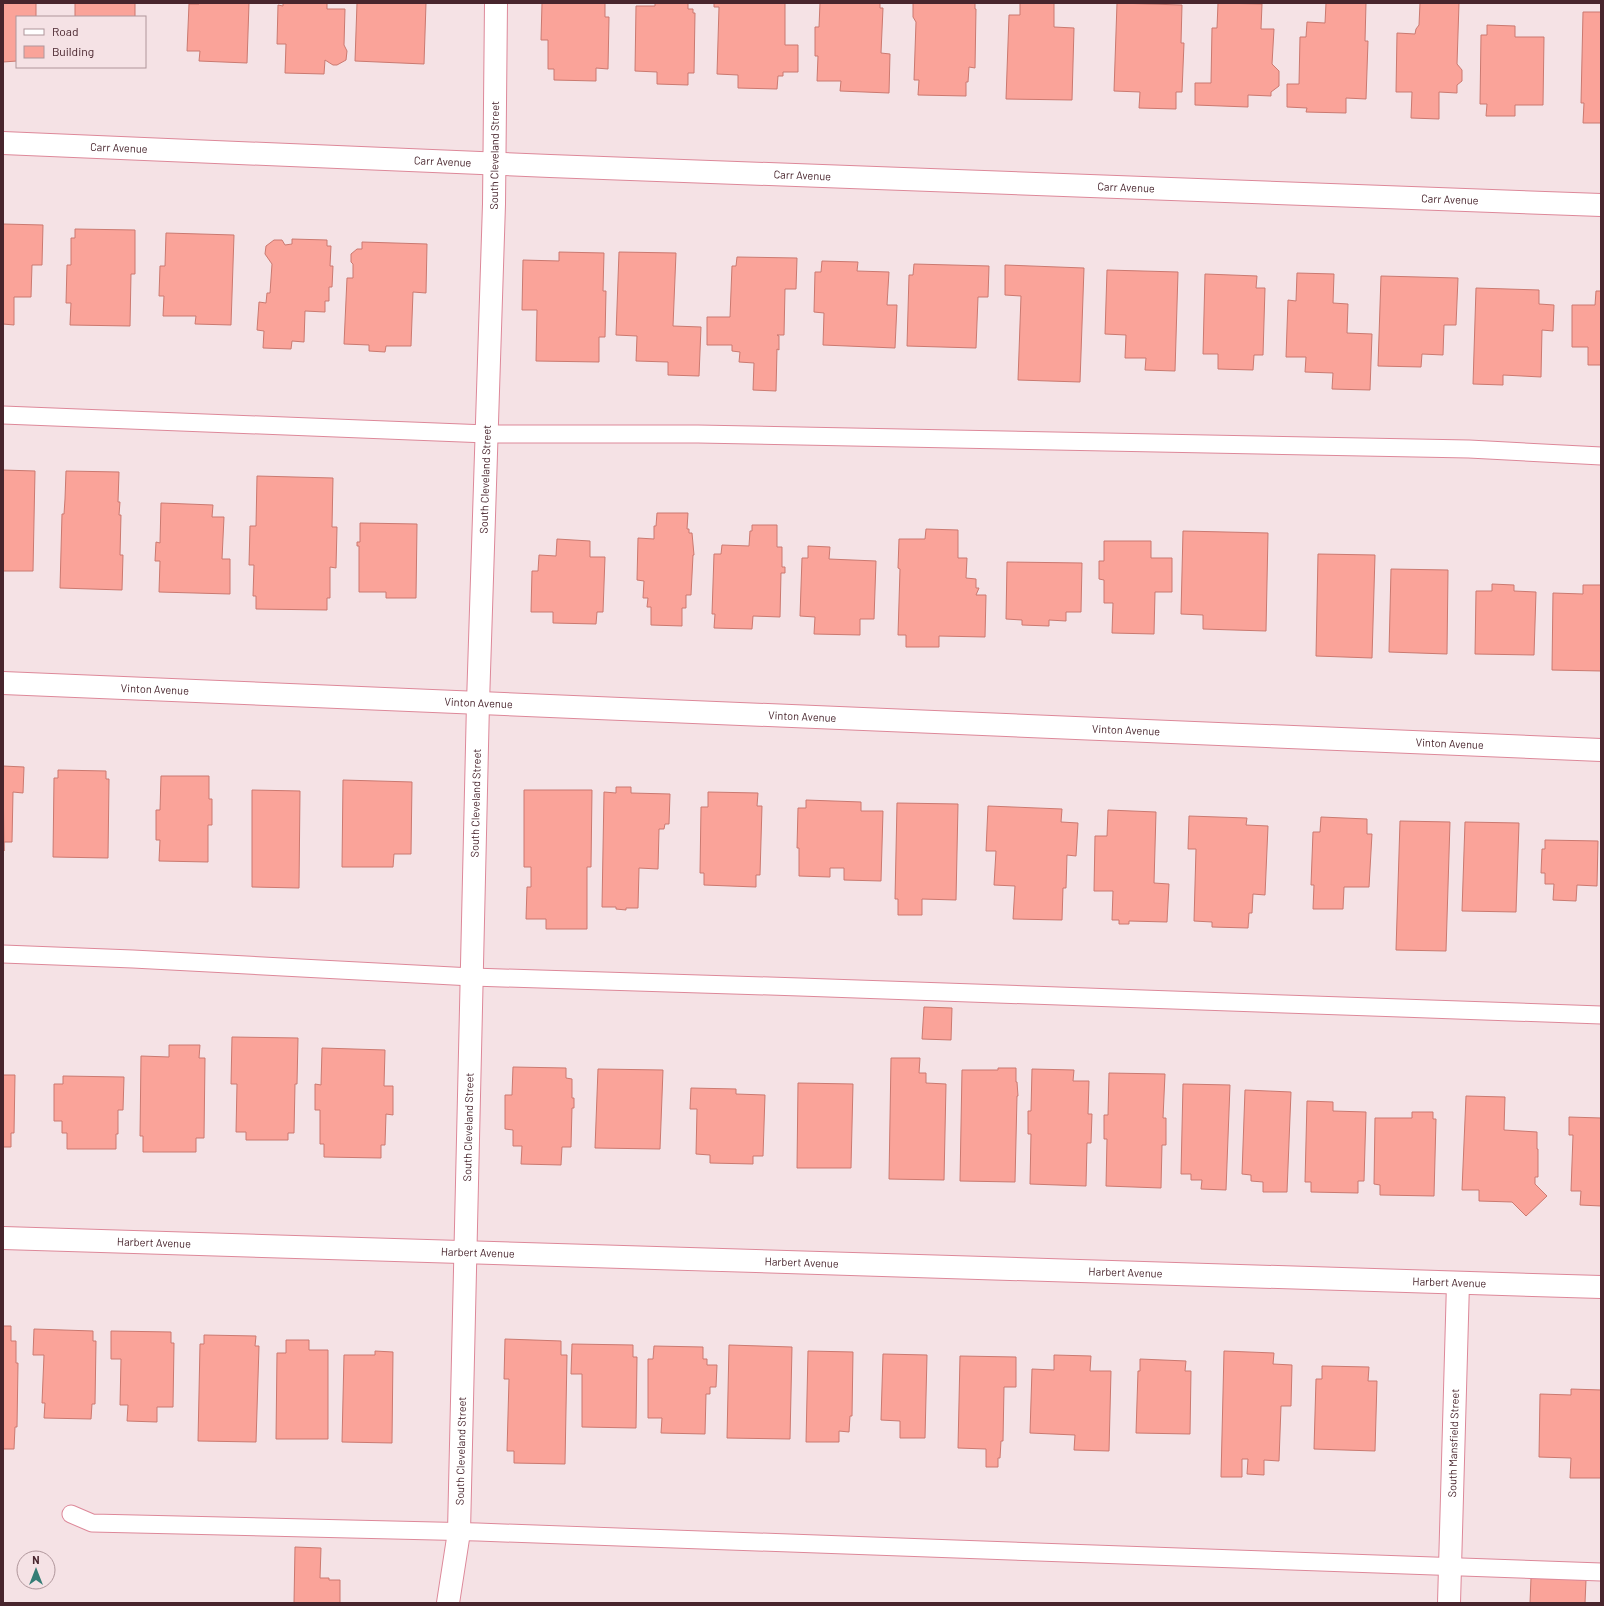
<svg xmlns="http://www.w3.org/2000/svg" width="1604" height="1606" font-family="Barlow,sans-serif">
	<style>
		.building { fill: #faa399; stroke: #cb7970 }
		.lines { fill: none; stroke-linecap: round; stroke-linejoin: round }
		.service-casing { stroke: #d89; stroke-width: 19 }
		.minor-casing { stroke: #d89; stroke-width: 24 }
		.secondary-casing { stroke: #d89; stroke-width: 24 }
		.service { stroke: #fff; stroke-width: 17 }
		.minor { stroke: #fff; stroke-width: 22 }
		.secondary { stroke: #fff; stroke-width: 22 }
		.labels { text-anchor: middle; stroke-width: 3; stroke-linejoin: round; paint-order: stroke }
		.street-label { font-size: 11px; fill: #48252d; stroke: #f5e2e5 }
	</style>
	<rect width="100%" height="100%" fill="#f5e2e5"/>
	<!-- building -->
	<g class="building">
		<polygon points="3,3 36,3 36,17 17,17 17,61 3,62"/>
		<rect x="75" y="3" width="60" height="14"/>
		<polygon points="199,3 249,3 247,63 199,61 200,51 187,51 189,4 199,4"/>
		<polygon points="283,3 327,3 327,9 345,9 344,45 347,51 346,60 337,65 333,65 325,60 324,74 285,73 286,44 277,44 278,5 283,6"/>
		<polygon points="357,3 426,3 424,64 355,61"/>
		<polygon points="542,3 605,3 605,17 609,17 608,69 596,68 596,81 554,80 554,69 548,69 548,40 541,40"/>
		<polygon points="655,3 688,3 688,9 693,9 693,13 695,13 694,73 688,73 688,85 657,84 657,72 635,71 636,6 655,6"/>
		<polygon points="714,3 785,3 785,45 798,45 798,72 783,72 783,76 778,76 777,89 738,88 738,75 717,74 719,7 714,7"/>
		<polygon points="820,3 880,3 880,8 883,8 881,53 890,54 889,93 840,91 841,81 817,81 818,56 815,56 815,27 819,27"/>
		<polygon points="913,3 975,3 975,9 976,9 975,68 969,67 968,82 966,82 966,96 918,95 919,80 914,80 916,22 913,17"/>
		<polygon points="1020,3 1054,3 1054,27 1074,28 1072,100 1006,99 1009,15 1020,15"/>
		<polygon points="1117,3 1182,5 1181,43 1184,43 1182,92 1176,92 1176,109 1139,108 1140,92 1114,91"/>
		<polygon points="1218,3 1262,4 1261,29 1274,29 1272,64 1279,71 1279,86 1271,92 1271,96 1248,95 1248,107 1195,105 1195,83 1211,83 1212,28 1217,28"/>
		<polygon points="1326,3 1366,3 1365,41 1368,41 1366,99 1346,98 1346,113 1306,112 1307,108 1287,107 1287,84 1299,84 1300,37 1306,37 1307,22 1325,23"/>
		<polygon points="1420,3 1459,3 1457,64 1462,70 1462,81 1457,85 1457,93 1439,92 1439,119 1411,118 1412,92 1396,92 1397,33 1415,34 1416,29 1419,25"/>
		<polygon points="1583,12 1601,12 1601,123 1583,123 1584,103 1581,103"/>
		<polygon points="1487,25 1515,26 1515,37 1544,37 1543,105 1515,105 1515,116 1486,116 1487,104 1480,104 1481,35 1487,35"/>
		<polygon points="3,224 43,225 42,265 32,265 31,297 14,297 14,325 3,324"/>
		<polygon points="75,229 135,230 135,274 131,274 130,326 70,325 71,303 66,303 67,265 71,265 71,238 75,238"/>
		<polygon points="166,233 234,235 231,325 195,324 196,316 163,316 164,296 159,296 160,266 165,266"/>
		<polygon points="292,239 327,240 327,246 331,246 330,266 333,266 332,287 329,287 329,301 325,301 325,312 305,311 304,342 292,341 291,349 263,348 264,331 257,330 259,302 266,303 267,293 270,293 272,264 265,254 266,246 274,240 282,240 285,245 292,244"/>
		<polygon points="362,242 427,244 426,293 413,292 411,346 386,346 385,352 369,351 369,345 344,344 347,278 353,278 353,264 351,262 351,254 357,249 362,249"/>
		<polygon points="559,252 604,253 603,291 606,291 605,337 599,337 599,362 536,361 537,310 522,310 523,260 559,261"/>
		<polygon points="619,252 676,253 673,326 701,327 699,376 668,375 668,362 636,361 637,336 616,335"/>
		<polygon points="737,257 797,258 796,289 785,289 784,335 777,335 779,336 779,350 777,349 776,391 753,390 754,363 739,362 740,352 732,351 732,345 707,345 707,317 730,317 732,266 736,266"/>
		<polygon points="822,261 858,262 857,271 889,272 887,305 897,305 895,348 823,345 824,313 814,312 815,272 821,272"/>
		<polygon points="914,264 989,266 988,297 978,297 976,348 907,346 909,275 913,275"/>
		<polygon points="1005,265 1084,268 1080,382 1018,380 1021,296 1005,295"/>
		<polygon points="1107,270 1178,272 1175,371 1145,370 1146,358 1125,358 1126,335 1105,334"/>
		<polygon points="1297,273 1334,274 1333,303 1348,304 1347,333 1372,334 1370,390 1332,389 1333,373 1305,372 1306,357 1286,357 1288,300 1296,301"/>
		<polygon points="1205,274 1257,276 1256,288 1265,288 1263,355 1254,355 1253,370 1218,369 1218,354 1203,354"/>
		<polygon points="1381,276 1458,278 1456,325 1444,325 1443,355 1422,354 1421,367 1378,366"/>
		<polygon points="1476,288 1539,290 1539,304 1554,305 1553,331 1542,330 1541,377 1503,375 1503,385 1473,384"/>
		<polygon points="1596,291 1601,291 1601,365 1588,365 1588,347 1572,347 1572,305 1595,305"/>
		<polygon points="3,470 35,471 33,571 3,571"/>
		<polygon points="66,471 119,472 118,502 120,502 119,515 121,515 120,555 123,555 122,590 60,588 62,514 64,514 65,499"/>
		<polygon points="257,476 333,478 332,527 337,527 336,568 330,567 330,598 327,598 327,610 256,609 256,596 253,596 254,565 249,565 250,526 256,526"/>
		<polygon points="161,503 213,505 212,517 224,517 222,559 230,559 230,594 159,592 160,561 155,561 156,542 160,543"/>
		<polygon points="657,513 688,513 687,529 689,529 689,533 692,533 694,555 693,555 691,595 686,595 686,608 682,608 682,626 651,625 651,607 647,607 648,598 643,598 644,581 637,580 638,538 654,539 654,526 656,526"/>
		<polygon points="360,523 417,524 416,598 386,598 386,592 359,592 359,546 357,546 357,542 360,542"/>
		<polygon points="752,525 777,525 777,547 782,547 782,567 785,567 785,573 781,573 780,617 753,616 752,629 714,628 715,614 712,614 714,554 721,554 722,545 749,546 750,531 752,531"/>
		<polygon points="926,529 958,530 958,558 967,558 966,578 976,579 976,588 979,588 976,595 986,595 985,637 939,636 939,647 906,647 906,635 898,635 900,569 898,568 899,539 925,539"/>
		<polygon points="1183,531 1268,533 1266,631 1203,629 1203,615 1181,614"/>
		<polygon points="557,539 590,541 590,557 605,557 603,612 597,612 596,624 553,623 553,612 531,612 532,571 538,571 539,555 556,556"/>
		<polygon points="1104,541 1151,541 1151,558 1172,558 1172,592 1155,592 1154,634 1112,633 1113,603 1104,603 1104,580 1099,579 1099,561 1104,561"/>
		<polygon points="808,546 830,547 829,559 876,561 874,619 860,619 860,635 814,634 815,617 800,616 802,558 808,558"/>
		<polygon points="1318,554 1375,555 1372,658 1316,656"/>
		<polygon points="1007,562 1082,563 1081,612 1066,612 1066,621 1049,620 1049,626 1022,625 1022,620 1006,619"/>
		<polygon points="1391,569 1448,570 1447,654 1389,652"/>
		<polygon points="1492,584 1514,585 1514,591 1536,592 1534,655 1475,654 1476,591 1492,591"/>
		<polygon points="1583,585 1601,585 1601,671 1552,670 1553,593 1583,594"/>
		<polygon points="3,766 24,767 23,793 13,792 12,842 4,842 4,851"/>
		<polygon points="58,770 106,771 106,779 109,779 108,858 53,857 54,778 58,778"/>
		<polygon points="161,776 209,776 209,799 212,799 212,825 208,825 208,862 159,861 160,840 156,840 156,810 160,810"/>
		<polygon points="343,780 412,782 411,854 394,854 393,867 342,867"/>
		<polygon points="616,787 631,787 631,793 670,794 669,824 665,824 664,829 659,829 658,869 639,868 638,908 626,908 626,910 616,909 616,907 602,907 604,792 616,793"/>
		<polygon points="252,790 300,791 299,888 252,887"/>
		<polygon points="524,790 592,790 591,867 587,867 587,929 546,929 546,919 526,919 527,887 531,887 531,867 524,867"/>
		<polygon points="708,792 758,793 757,806 762,806 760,875 756,875 756,887 704,885 704,873 700,873 701,807 708,807"/>
		<polygon points="806,800 861,802 861,811 883,811 881,881 844,880 844,868 830,868 830,877 799,876 799,848 797,848 798,808 806,808"/>
		<polygon points="897,803 958,804 956,900 922,899 922,915 898,915 898,899 895,899"/>
		<polygon points="988,806 1062,809 1061,822 1078,823 1076,856 1067,855 1066,888 1063,888 1062,920 1013,919 1015,886 994,885 996,851 986,851"/>
		<polygon points="1108,810 1156,812 1154,883 1169,884 1167,922 1129,921 1129,924 1119,924 1119,920 1112,920 1113,891 1094,891 1095,836 1107,836"/>
		<polygon points="1189,816 1247,818 1246,825 1268,826 1265,895 1253,894 1252,913 1249,913 1248,928 1212,927 1212,922 1194,921 1196,849 1188,849"/>
		<polygon points="1321,817 1367,819 1367,834 1372,834 1369,887 1344,887 1343,909 1313,909 1314,885 1311,885 1313,832 1320,832"/>
		<polygon points="1400,821 1450,822 1446,951 1396,950"/>
		<polygon points="1465,822 1519,823 1516,912 1462,911"/>
		<polygon points="1545,840 1598,841 1597,886 1577,885 1576,901 1553,900 1554,884 1545,884 1545,873 1541,873 1542,849 1545,849"/>
		<polygon points="924,1007 952,1008 951,1040 922,1039"/>
		<polygon points="232,1037 298,1038 297,1084 295,1084 294,1133 288,1133 288,1140 246,1140 246,1132 236,1132 237,1084 231,1084"/>
		<polygon points="169,1045 200,1045 199,1058 205,1058 204,1138 196,1138 196,1152 143,1152 143,1136 140,1136 141,1056 169,1057"/>
		<polygon points="322,1048 385,1050 384,1086 393,1086 393,1115 386,1114 385,1145 381,1145 381,1158 324,1157 324,1144 320,1144 320,1110 315,1110 315,1084 321,1085"/>
		<polygon points="891,1058 920,1058 919,1073 926,1073 926,1083 946,1084 944,1180 889,1179"/>
		<polygon points="513,1067 566,1068 566,1078 572,1079 572,1098 574,1098 574,1108 572,1108 571,1147 562,1147 561,1165 521,1164 522,1146 513,1146 513,1130 505,1129 505,1095 512,1095"/>
		<polygon points="998,1068 1016,1068 1016,1082 1017,1082 1018,1096 1017,1096 1015,1182 960,1181 962,1070 998,1070"/>
		<polygon points="598,1069 663,1070 660,1149 595,1148"/>
		<polygon points="1032,1069 1074,1070 1073,1081 1089,1081 1088,1114 1092,1114 1091,1143 1087,1143 1086,1186 1030,1184 1031,1134 1028,1134 1028,1111 1031,1111"/>
		<polygon points="1109,1073 1165,1074 1163,1118 1166,1118 1166,1145 1162,1145 1161,1188 1106,1186 1107,1139 1104,1139 1104,1115 1108,1115"/>
		<polygon points="3,1075 15,1075 14,1133 11,1133 11,1147 3,1147"/>
		<polygon points="63,1076 124,1077 123,1110 118,1110 118,1134 116,1134 116,1149 67,1149 67,1133 62,1133 62,1121 54,1121 54,1084 63,1084"/>
		<polygon points="798,1083 853,1084 851,1168 797,1168"/>
		<polygon points="1183,1084 1230,1085 1226,1190 1201,1189 1202,1180 1191,1180 1191,1174 1181,1174"/>
		<polygon points="691,1088 736,1089 736,1094 765,1095 763,1156 753,1156 753,1164 710,1163 710,1155 696,1154 697,1109 690,1109"/>
		<polygon points="1245,1090 1291,1092 1287,1192 1263,1192 1263,1182 1251,1181 1251,1175 1242,1174"/>
		<polygon points="1466,1096 1505,1097 1504,1130 1537,1132 1537,1149 1538,1149 1538,1177 1535,1177 1535,1184 1547,1196 1526,1216 1512,1202 1479,1201 1479,1190 1462,1190"/>
		<polygon points="1307,1101 1333,1102 1333,1111 1366,1112 1364,1181 1358,1181 1358,1193 1311,1192 1311,1182 1305,1182"/>
		<polygon points="1412,1112 1433,1112 1433,1119 1436,1119 1434,1196 1380,1195 1380,1185 1374,1184 1375,1118 1412,1118"/>
		<polygon points="1569,1117 1601,1118 1601,1206 1580,1205 1581,1191 1571,1191 1573,1135 1569,1135"/>
		<polygon points="3,1326 11,1326 11,1341 16,1341 16,1363 18,1363 17,1427 15,1427 14,1449 3,1449"/>
		<polygon points="34,1329 93,1331 93,1341 96,1341 95,1404 92,1404 91,1419 44,1418 45,1403 42,1403 44,1355 33,1355"/>
		<polygon points="111,1331 171,1332 171,1343 174,1343 173,1407 157,1407 157,1422 127,1421 128,1405 120,1405 121,1359 111,1359"/>
		<polygon points="204,1335 256,1336 255,1346 259,1346 256,1442 198,1441 200,1344 204,1344"/>
		<polygon points="505,1339 561,1341 561,1355 567,1355 565,1464 514,1463 514,1451 507,1451 509,1379 504,1379"/>
		<polygon points="286,1340 309,1340 309,1350 328,1350 328,1439 276,1439 277,1353 286,1353"/>
		<polygon points="572,1344 633,1345 633,1357 637,1357 636,1428 582,1427 582,1374 571,1374"/>
		<polygon points="729,1345 792,1347 790,1439 727,1438"/>
		<polygon points="654,1346 703,1347 703,1359 707,1359 707,1365 717,1365 716,1387 710,1387 710,1394 706,1394 705,1434 661,1433 662,1418 648,1418 648,1359 653,1359"/>
		<polygon points="375,1351 393,1352 392,1443 342,1442 344,1355 375,1355"/>
		<polygon points="808,1351 853,1352 852,1416 850,1416 849,1432 839,1431 839,1442 806,1442"/>
		<polygon points="1224,1351 1274,1353 1273,1364 1292,1365 1291,1406 1281,1406 1279,1461 1264,1460 1264,1475 1247,1474 1248,1459 1242,1459 1242,1477 1221,1477"/>
		<polygon points="883,1354 927,1355 925,1438 900,1438 900,1421 881,1420"/>
		<polygon points="1054,1355 1091,1356 1090,1371 1111,1371 1109,1451 1074,1450 1075,1435 1030,1433 1032,1369 1054,1370"/>
		<polygon points="960,1356 1016,1357 1016,1387 1004,1387 1003,1441 1001,1441 1000,1458 998,1458 998,1467 986,1467 986,1449 958,1448"/>
		<polygon points="1140,1359 1186,1361 1185,1371 1191,1371 1190,1434 1136,1433 1138,1371 1140,1371"/>
		<polygon points="1322,1366 1369,1367 1368,1381 1377,1381 1375,1451 1314,1449 1316,1379 1322,1379"/>
		<polygon points="1571,1389 1601,1390 1601,1478 1570,1478 1571,1458 1539,1457 1540,1394 1571,1395"/>
		<polygon points="295,1547 321,1548 320,1578 329,1578 329,1580 340,1580 340,1603 294,1603"/>
		<polygon points="1531,1578 1586,1580 1585,1603 1530,1603"/>
	</g>
	<g class="lines">
		<defs>
			<g id="service">
				<polyline points="3,415 487,434 698,434 1469,449 1601,456"/>
				<polyline points="3,954 133,959 472,977 800,987 1601,1015"/>
				<polyline points="71,1514 92,1523 478,1532 1601,1572"/>
			</g>
			<g id="minor">
				<path id="s1" d="M3 143 550 166 1601 205"/>
				<path id="s2" d="M3 683 1601 750"/>
				<path id="s3" d="M3 1238 1601 1287"/>
				<path id="s4" d="M1449 1603 1458 1283"/>
			</g>
			<g id="secondary">
				<path id="s5" d="M448 1603 459 1532 478 703 494 204 496 3"/>
			</g>
		</defs>
		<!-- service casing -->
		<use href="#service" class="service-casing"/>
		<!-- minor casing -->
		<use href="#minor" class="minor-casing"/>
		<!-- secondary casing -->
		<use href="#secondary" class="secondary-casing"/>
		<!-- service -->
		<use href="#service" class="service"/>
		<!-- minor -->
		<use href="#minor" class="minor"/>
		<!-- secondary -->
		<use href="#secondary" class="secondary"/>
	</g>
	<g class="labels">
		<!-- street labels -->
		<g class="street-label">
			<text dy="4" stroke="none"><textPath href="#s1" startOffset="116">Carr Avenue</textPath></text>
			<text dy="4" stroke="none"><textPath href="#s5" startOffset="1449">South Cleveland Street</textPath></text>
			<text dy="4" stroke="none"><textPath href="#s1" startOffset="440">Carr Avenue</textPath></text>
			<text dy="4" stroke="none"><textPath href="#s1" startOffset="800">Carr Avenue</textPath></text>
			<text dy="4" stroke="none"><textPath href="#s1" startOffset="1124">Carr Avenue</textPath></text>
			<text dy="4" stroke="none"><textPath href="#s1" startOffset="1448">Carr Avenue</textPath></text>
			<text dy="4" stroke="none"><textPath href="#s5" startOffset="1125">South Cleveland Street</textPath></text>
			<text dy="4" stroke="none"><textPath href="#s2" startOffset="152">Vinton Avenue</textPath></text>
			<text dy="4" stroke="none"><textPath href="#s2" startOffset="476">Vinton Avenue</textPath></text>
			<text dy="4" stroke="none"><textPath href="#s2" startOffset="800">Vinton Avenue</textPath></text>
			<text dy="4" stroke="none"><textPath href="#s2" startOffset="1124">Vinton Avenue</textPath></text>
			<text dy="4" stroke="none"><textPath href="#s2" startOffset="1448">Vinton Avenue</textPath></text>
			<text dy="4" stroke="none"><textPath href="#s5" startOffset="801">South Cleveland Street</textPath></text>
			<text dy="4" stroke="none"><textPath href="#s5" startOffset="477">South Cleveland Street</textPath></text>
			<text dy="4" stroke="none"><textPath href="#s3" startOffset="151">Harbert Avenue</textPath></text>
			<text dy="4" stroke="none"><textPath href="#s3" startOffset="475">Harbert Avenue</textPath></text>
			<text dy="4" stroke="none"><textPath href="#s3" startOffset="799">Harbert Avenue</textPath></text>
			<text dy="4" stroke="none"><textPath href="#s3" startOffset="1123">Harbert Avenue</textPath></text>
			<text dy="4" stroke="none"><textPath href="#s3" startOffset="1447">Harbert Avenue</textPath></text>
			<text dy="4" stroke="none"><textPath href="#s4" startOffset="160">South Mansfield Street</textPath></text>
			<text dy="4" stroke="none"><textPath href="#s5" startOffset="153">South Cleveland Street</textPath></text>
		</g>
	</g>
	<!-- border -->
	<rect width="1604" height="1606" fill="none" stroke="#48252d" stroke-width="8"/>
	<!-- legend -->
	<rect x="16" y="16" width="130" height="52" fill="#f5e2e5" stroke="#b0969b"/>
	<rect x="24" y="29" width="20" height="6" fill="#ffffff" stroke="#b0969b"/>
	<text x="52" y="36" font-size="12" fill="#48252d">Road</text>
	<rect x="24" y="46" width="20" height="12" fill="#faa399" stroke="#b0969b"/>
	<text x="52" y="56" font-size="12" fill="#48252d">Building</text>
	<!-- north arrow -->
	<g transform="translate(36 1570)"><circle r="19" fill="#f5e2e5" stroke="#b0969b"/>
	<path d="M0-3L7 15L0 10L-7 15Z" fill="#357d76"/>
	<text y="-6" font-size="11" font-weight="bold" text-anchor="middle" fill="#48252d">N</text>
	</g>
</svg>
